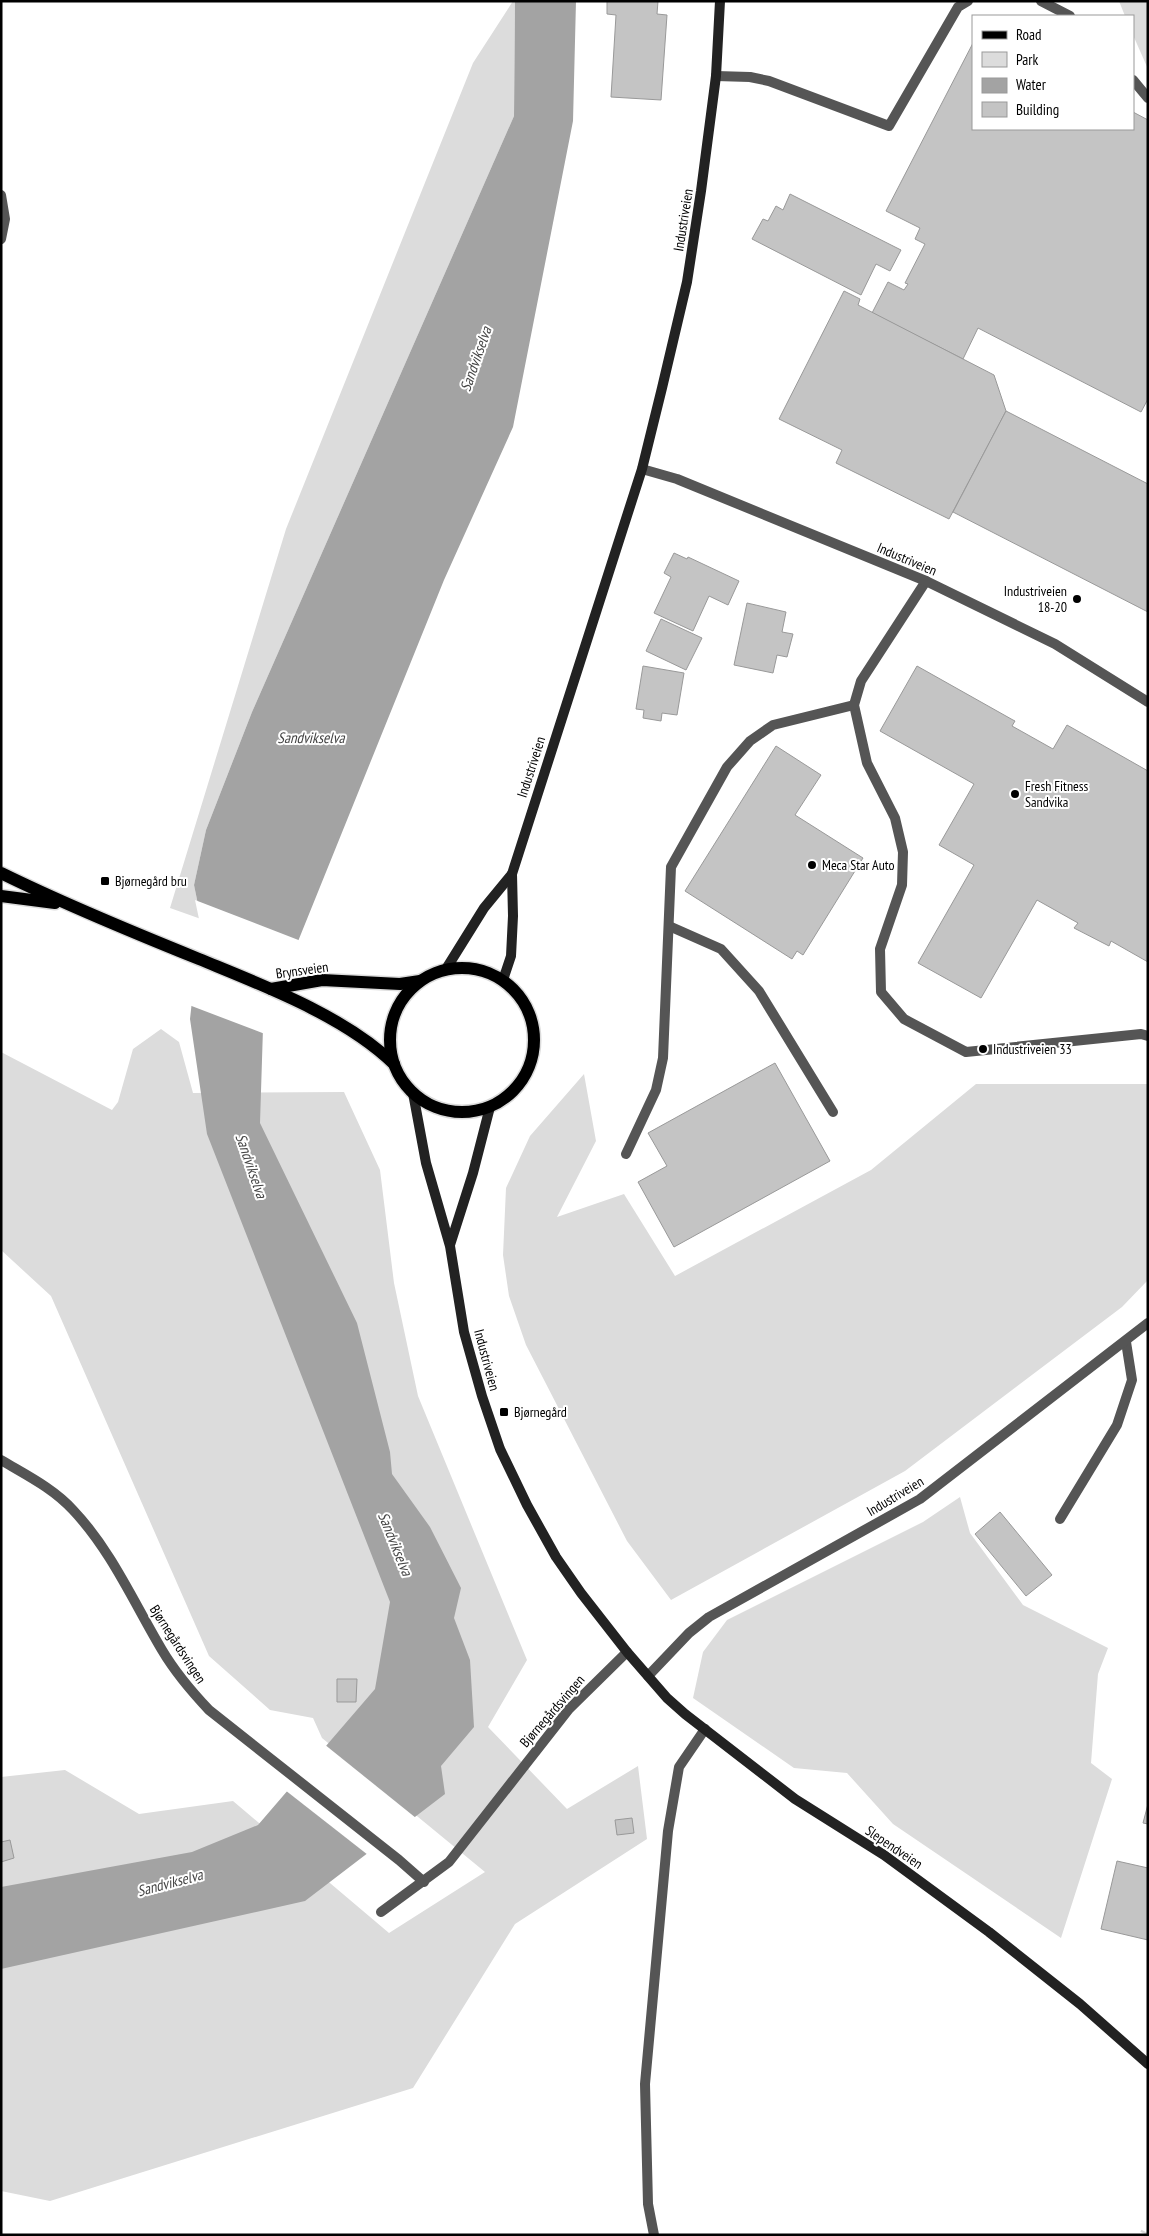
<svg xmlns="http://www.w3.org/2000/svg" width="1149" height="2236" font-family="'PT Sans Narrow',sans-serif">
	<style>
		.green { fill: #dcdcdc }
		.water { fill: #a3a3a3 }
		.pier { fill: #fff }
		.building { fill: #c4c4c4; stroke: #999 }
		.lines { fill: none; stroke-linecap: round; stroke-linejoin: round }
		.motorway-tunnel { stroke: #d9d9d9; stroke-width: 15; stroke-dasharray: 15 8; stroke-linecap: butt }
		.primary-casing { stroke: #dbdbdb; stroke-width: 15 }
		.service { stroke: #555; stroke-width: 10 }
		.minor { stroke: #555; stroke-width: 10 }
		.secondary { stroke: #222; stroke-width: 10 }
		.primary { stroke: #000; stroke-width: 12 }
		.poi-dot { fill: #000; stroke: #fff; stroke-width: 2 }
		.labels { text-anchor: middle; stroke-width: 4; stroke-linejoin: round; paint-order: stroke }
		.street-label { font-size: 14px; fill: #000; stroke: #fff }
		.poi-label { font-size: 14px; fill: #000; stroke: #fff; text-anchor: start }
		.water-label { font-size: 15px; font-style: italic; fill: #444; stroke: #fff }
	</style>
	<rect width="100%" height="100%" fill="#fff"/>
	<!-- green -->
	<g class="green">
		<polygon points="513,1 515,1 514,116 252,712 206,830 194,885 201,919 170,908 286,529 473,63"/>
		<polygon points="1119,1 1148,1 1148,69 1133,35 1133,16 1125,16"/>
		<polygon points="161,1029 179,1042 193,1093 344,1092 380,1170 394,1283 418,1396 527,1660 488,1727 567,1809 638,1766 647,1839 515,1924 413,2088 50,2201 1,2191 1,1777 65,1770 139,1814 233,1801 389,1933 485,1872 322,1738 313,1718 270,1710 209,1656 51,1296 1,1250 1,1052 112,1110 118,1102 133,1049"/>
		<polygon points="584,1074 596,1141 557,1217 624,1194 675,1276 871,1170 976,1084 1148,1084 1148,1280 1122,1307 905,1471 671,1600 627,1541 526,1345 509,1296 503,1255 506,1188 530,1136"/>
		<polygon points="960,1497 970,1533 1023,1605 1108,1648 1098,1674 1091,1763 1112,1779 1061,1938 893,1824 847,1773 794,1768 693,1698 703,1652 727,1620 923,1522"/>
	</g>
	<!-- water -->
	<polygon class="water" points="515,1 576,1 573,121 513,427 444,580 263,1028 260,1123 357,1323 390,1452 392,1474 430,1527 461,1588 454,1618 470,1660 474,1727 441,1766 445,1794 305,1901 1,1969 1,1887 192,1852 258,1825 375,1689 390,1602 207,1134 190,1019 201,919 194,885 206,830 252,712 514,116"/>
	<!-- pier -->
	<g class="pier">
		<polygon points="195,900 301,941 265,1028 265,1034 189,1005 199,919"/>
		<polygon points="324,1744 416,1818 368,1855 285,1790"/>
	</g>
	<!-- building -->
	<g class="building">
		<polygon points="607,1 658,1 657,14 667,15 661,100 611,97 616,15 607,14"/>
		<polygon points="973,43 973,129 1133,129 1133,112 1148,120 1148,399 1141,412 978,328 963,359 872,313 888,282 904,290 908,284 905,283 925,244 915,239 920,228 886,211"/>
		<polygon points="790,194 901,250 890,271 876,264 861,295 752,239 763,219 768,221 776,206 783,210"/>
		<polygon points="844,291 860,299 858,305 994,375 1006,411 949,519 836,463 842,450 779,419"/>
		<polygon points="1006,411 1148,484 1148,612 953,512"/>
		<polygon points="674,553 687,559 688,557 739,581 728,605 709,596 693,631 654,613 671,577 664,573"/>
		<polygon points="747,603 786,612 782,632 793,634 787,657 777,655 773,673 734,665"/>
		<polygon points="661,619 702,638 686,670 646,651"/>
		<polygon points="643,666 684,673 677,715 662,713 661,721 643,718 644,710 636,709"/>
		<polygon points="917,666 1013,720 1015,721 1012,726 1053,749 1067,725 1148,771 1148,962 1111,941 1109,946 1074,928 1078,923 1037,900 981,998 918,963 974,865 939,845 974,784 880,731"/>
		<polygon points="776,746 821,775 795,815 863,858 803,955 797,951 792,959 685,891"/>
		<polygon points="775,1063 830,1161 674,1247 638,1182 667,1166 648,1133"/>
		<polygon points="1000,1512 1052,1575 1026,1596 975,1534"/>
		<polygon points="337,1679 357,1679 356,1702 337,1702"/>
		<polygon points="1148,1804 1148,1824 1143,1823"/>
		<polygon points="632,1818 634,1833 617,1835 615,1820"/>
		<polygon points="10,1840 14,1858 1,1862 1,1842"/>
		<polygon points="1117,1861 1148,1868 1148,1940 1101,1929"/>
	</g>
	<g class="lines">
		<!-- motorway-tunnel -->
		<polyline class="motorway-tunnel" points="1147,2235 1148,2233"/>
		<defs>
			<g id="primary">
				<path d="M1 873C66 905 132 932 199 959 262 985 345 1016 394 1064"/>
				<polyline points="1,896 55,903"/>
				<circle cx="462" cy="1040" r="72"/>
				<polyline points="271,989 322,980 400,984 420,981"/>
			</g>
		</defs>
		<!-- primary casing -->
		<use href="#primary" class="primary-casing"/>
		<!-- service -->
		<g class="service">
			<polyline points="1041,1 1070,16"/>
			<polyline points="716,76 750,77 769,81 889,126 958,7 968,1"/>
			<polyline points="1133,80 1148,98"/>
			<polyline points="926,581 861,681 854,705 867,763 895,818 903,852 902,885 880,949 881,992 904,1019 966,1052 1141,1034 1148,1036"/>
			<polyline points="669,926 721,949 759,991 833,1112"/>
			<polyline points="626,1154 656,1090 663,1058 671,867 727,767 750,741 773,725 854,705"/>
			<polyline points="1060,1519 1117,1425 1132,1380 1126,1342"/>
			<polyline points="654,2235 648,2204 645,2084 668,1831 679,1767 705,1729"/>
		</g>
		<!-- minor -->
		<g class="minor">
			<polyline points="1,195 5,219 1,239"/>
			<polyline points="642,469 677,479 926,581 1055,644 1148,702"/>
			<path d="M1 1460C26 1475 53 1488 73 1510 111 1550 134 1603 162 1650 175 1672 192 1692 209 1710L399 1860 424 1882"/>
			<polyline points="648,1676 689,1633 709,1617 920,1499 1148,1323"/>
			<polyline points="381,1912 449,1862 569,1709 627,1652"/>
		</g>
		<!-- secondary -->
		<g class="secondary">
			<polyline points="446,969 484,908 512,874"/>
			<polyline points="503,980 511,956 513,916 512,874 642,469 662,388 687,282 701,191 716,76 720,1"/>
			<polyline points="413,1093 426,1163 450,1246 464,1332 482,1396 500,1449 527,1505 556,1557 581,1593 627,1652 667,1698 685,1714 795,1799 884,1855 989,1932 1080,2004 1148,2064"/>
			<polyline points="450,1245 473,1173 490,1107"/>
		</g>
		<!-- primary -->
		<use href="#primary" class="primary"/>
	</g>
	<!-- markers -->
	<g class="poi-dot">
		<circle cx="1077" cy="599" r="5"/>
		<circle cx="1015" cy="794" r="5"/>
		<circle cx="812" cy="865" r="5"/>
		<rect x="100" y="876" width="10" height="10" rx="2.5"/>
		<circle cx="983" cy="1049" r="5"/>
		<rect x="499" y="1407" width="10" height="10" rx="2.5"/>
	</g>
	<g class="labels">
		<!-- street labels -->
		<g class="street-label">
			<text transform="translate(683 220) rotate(-81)" y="5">Industriveien</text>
			<text transform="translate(907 559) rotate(23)" y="5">Industriveien</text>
			<text transform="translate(531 767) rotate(-72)" y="5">Industriveien</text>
			<text transform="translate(302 970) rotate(-8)" y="5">Brynsveien</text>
			<text transform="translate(487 1360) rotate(75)" y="5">Industriveien</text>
			<text transform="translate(895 1496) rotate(-31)" y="5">Industriveien</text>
			<text transform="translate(178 1644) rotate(57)" y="5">Bjørnegårdsvingen</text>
			<text transform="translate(552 1711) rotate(-49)" y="5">Bjørnegårdsvingen</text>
			<text transform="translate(894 1847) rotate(34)" y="5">Slependveien</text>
		</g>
		<!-- poi labels -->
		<g class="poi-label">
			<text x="1067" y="596" text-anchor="end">Industriveien<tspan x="1067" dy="16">18-20</tspan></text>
			<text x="1025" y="791">Fresh Fitness<tspan x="1025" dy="16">Sandvika</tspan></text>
			<text x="822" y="870">Meca Star Auto</text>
			<text x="115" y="886">Bjørnegård bru</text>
			<text x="993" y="1054">Industriveien 33</text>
			<text x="514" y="1417">Bjørnegård</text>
		</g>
		<!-- water labels -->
		<g class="water-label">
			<text transform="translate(476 359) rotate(-71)" y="5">Sandvikselva</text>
			<text x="311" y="743">Sandvikselva</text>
			<text transform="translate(251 1166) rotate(71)" y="5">Sandvikselva</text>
			<text transform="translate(395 1544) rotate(68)" y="5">Sandvikselva</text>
			<text transform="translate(170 1883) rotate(-15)" y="5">Sandvikselva</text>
		</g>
	</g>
	<!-- border -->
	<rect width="1149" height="2236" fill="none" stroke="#000000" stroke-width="5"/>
	<!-- legend -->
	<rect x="972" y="15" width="162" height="115" fill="#ffffff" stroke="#999999"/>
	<rect x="982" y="31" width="25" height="8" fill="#000000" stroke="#999999"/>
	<text x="1016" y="40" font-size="15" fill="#000000">Road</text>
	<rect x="982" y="52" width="25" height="15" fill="#dcdcdc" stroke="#999999"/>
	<text x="1016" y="65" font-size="15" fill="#000000">Park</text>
	<rect x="982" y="78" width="25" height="15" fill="#a3a3a3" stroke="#999999"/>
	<text x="1016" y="90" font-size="15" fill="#000000">Water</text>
	<rect x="982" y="102" width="25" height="15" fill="#c4c4c4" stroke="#999999"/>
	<text x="1016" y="115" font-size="15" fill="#000000">Building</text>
</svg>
